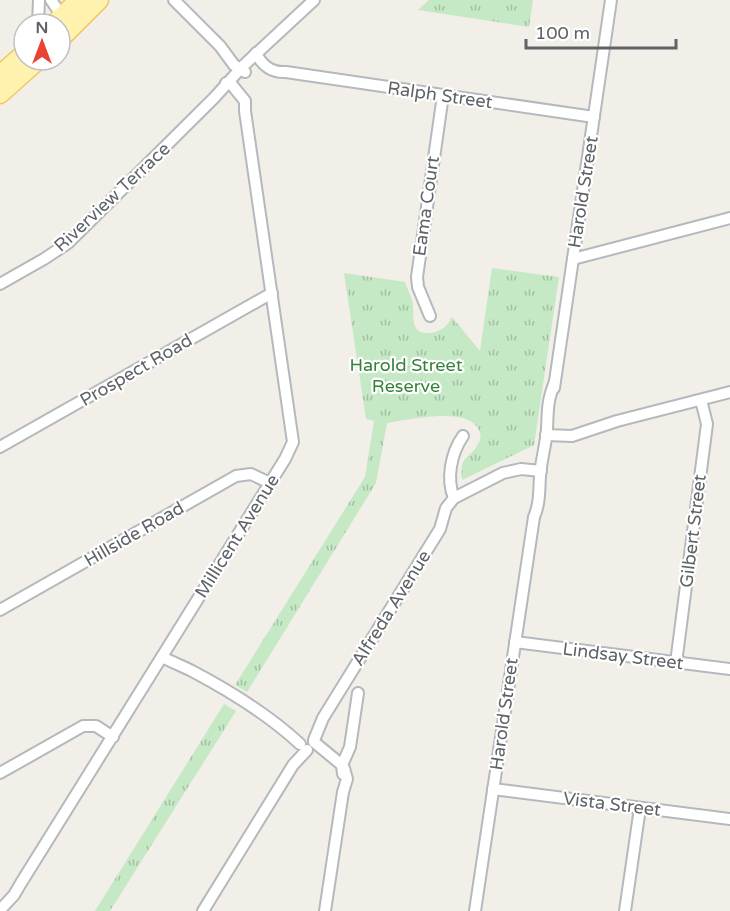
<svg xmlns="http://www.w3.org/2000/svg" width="730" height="911" font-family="'Varela Round',sans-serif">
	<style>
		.park { fill: url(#park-tufts) }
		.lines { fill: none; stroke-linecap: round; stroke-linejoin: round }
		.street-casing { stroke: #b5b8bc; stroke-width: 14 }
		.primary-casing { stroke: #f2c960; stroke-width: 21 }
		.street { stroke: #fff; stroke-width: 10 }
		.primary { stroke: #fff2af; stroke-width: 18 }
		.labels { text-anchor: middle; stroke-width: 4.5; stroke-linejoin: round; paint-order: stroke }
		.street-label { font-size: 18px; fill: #5f6368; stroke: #fff }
		.park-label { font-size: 18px; fill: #348238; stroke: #fff }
	</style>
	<defs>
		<pattern id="park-tufts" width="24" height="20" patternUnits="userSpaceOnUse" patternTransform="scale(1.5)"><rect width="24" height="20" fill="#c5e8c5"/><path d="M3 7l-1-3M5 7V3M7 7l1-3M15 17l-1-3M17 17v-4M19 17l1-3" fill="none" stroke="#a3c0a4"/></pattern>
	</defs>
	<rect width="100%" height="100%" fill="#f1efe8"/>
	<!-- park -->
	<g class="park">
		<polygon points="429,0 533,0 529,27 418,10"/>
		<path d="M492 268 559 277 534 445 462 480C459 455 469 460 478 444 482 438 481 432 477 427 463 407 408 420 387 423L376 483 247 692 235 685 365 477 374 421 366 419 344 273 405 282C407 288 410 294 412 300 416 314 406 338 435 332 443 330 449 324 452 317L480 351Z"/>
		<polygon points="224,704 236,711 110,911 95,911"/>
	</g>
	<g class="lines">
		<defs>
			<g id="street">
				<polyline points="51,0 60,13 61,20"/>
				<polyline points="174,0 220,46 234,65 245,72"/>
				<polyline points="38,24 39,0"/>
				<path d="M256 53C262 66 273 73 286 72L594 117"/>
				<polyline points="573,259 730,218"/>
				<polyline points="0,284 44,259 68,243 214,98 243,66 314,0"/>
				<polyline points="430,316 418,287 417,277 443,95"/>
				<polyline points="554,388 611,0"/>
				<polyline points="546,435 572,436 617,421 730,392"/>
				<polyline points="0,447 272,293"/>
				<path d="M454 498C446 479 451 453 463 436"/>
				<polyline points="0,610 236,476 251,474 270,483"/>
				<polyline points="515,642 730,669"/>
				<path d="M162 657C172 662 182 666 192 671 228 690 270 716 300 744"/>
				<polyline points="676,663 707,424 701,400"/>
				<polyline points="314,740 323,718 440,529 446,508 454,498 503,473 521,469 541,471"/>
				<polyline points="314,742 342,765"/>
				<polyline points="0,773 83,726 96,726 113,737"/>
				<polyline points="343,774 342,765 350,747 358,693"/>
				<polyline points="493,789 730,819"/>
				<polyline points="0,910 14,895 21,883 285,459 293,442 245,111 245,101 232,85 226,83"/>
				<polyline points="203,911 293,765 307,750"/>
				<polyline points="325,911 343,792 347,779 344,768"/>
				<path d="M475 911 534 517C540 503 539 491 540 476 541 460 546 445 547 429 548 409 547 403 554 384"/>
				<polyline points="625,911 640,808"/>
			</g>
			<g id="primary">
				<polyline points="54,24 79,0"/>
				<polyline points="60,39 99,0"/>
				<polyline points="0,75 24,54"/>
				<polyline points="0,94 38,60"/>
			</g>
		</defs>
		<!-- street casing -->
		<use href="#street" class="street-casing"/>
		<!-- primary casing -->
		<use href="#primary" class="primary-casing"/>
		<!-- street -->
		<use href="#street" class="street"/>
		<!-- primary -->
		<use href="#primary" class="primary"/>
	</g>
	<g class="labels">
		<!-- street labels -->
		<g class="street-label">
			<text transform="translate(440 95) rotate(8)" y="6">Ralph Street</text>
			<text transform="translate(583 192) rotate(-81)" y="6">Harold Street</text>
			<text transform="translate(112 197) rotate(-43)" y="6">Riverview Terrace</text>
			<text transform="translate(426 206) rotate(-82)" y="6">Eama Court</text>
			<text transform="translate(136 370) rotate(-30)" y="6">Prospect Road</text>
			<text transform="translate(693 531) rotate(-83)" y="6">Gilbert Street</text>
			<text transform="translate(134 534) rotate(-30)" y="6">Hillside Road</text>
			<text transform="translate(237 536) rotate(-58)" y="6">Millicent Avenue</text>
			<text transform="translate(391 608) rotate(-58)" y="6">Alfreda Avenue</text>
			<text transform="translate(623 656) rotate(7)" y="6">Lindsay Street</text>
			<text transform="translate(504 714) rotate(-82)" y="6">Harold Street</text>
			<text transform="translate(612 804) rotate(7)" y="6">Vista Street</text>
		</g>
		<!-- park labels -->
		<g class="park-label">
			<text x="406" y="371">Harold Street<tspan x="406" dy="21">Reserve</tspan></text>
		</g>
	</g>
	<!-- north arrow -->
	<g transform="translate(42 42)"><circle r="28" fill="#ffffff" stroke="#bfc1c3" stroke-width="1.5"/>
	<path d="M0-4.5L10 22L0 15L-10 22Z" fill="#ea4335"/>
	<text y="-9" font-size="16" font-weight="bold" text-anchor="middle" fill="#5f6368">N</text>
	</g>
	<!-- scale -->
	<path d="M526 39v9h150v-9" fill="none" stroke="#5f6368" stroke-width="3"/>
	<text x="535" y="39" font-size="18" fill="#5f6368" stroke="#ffffff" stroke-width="4.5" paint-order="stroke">100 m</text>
</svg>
